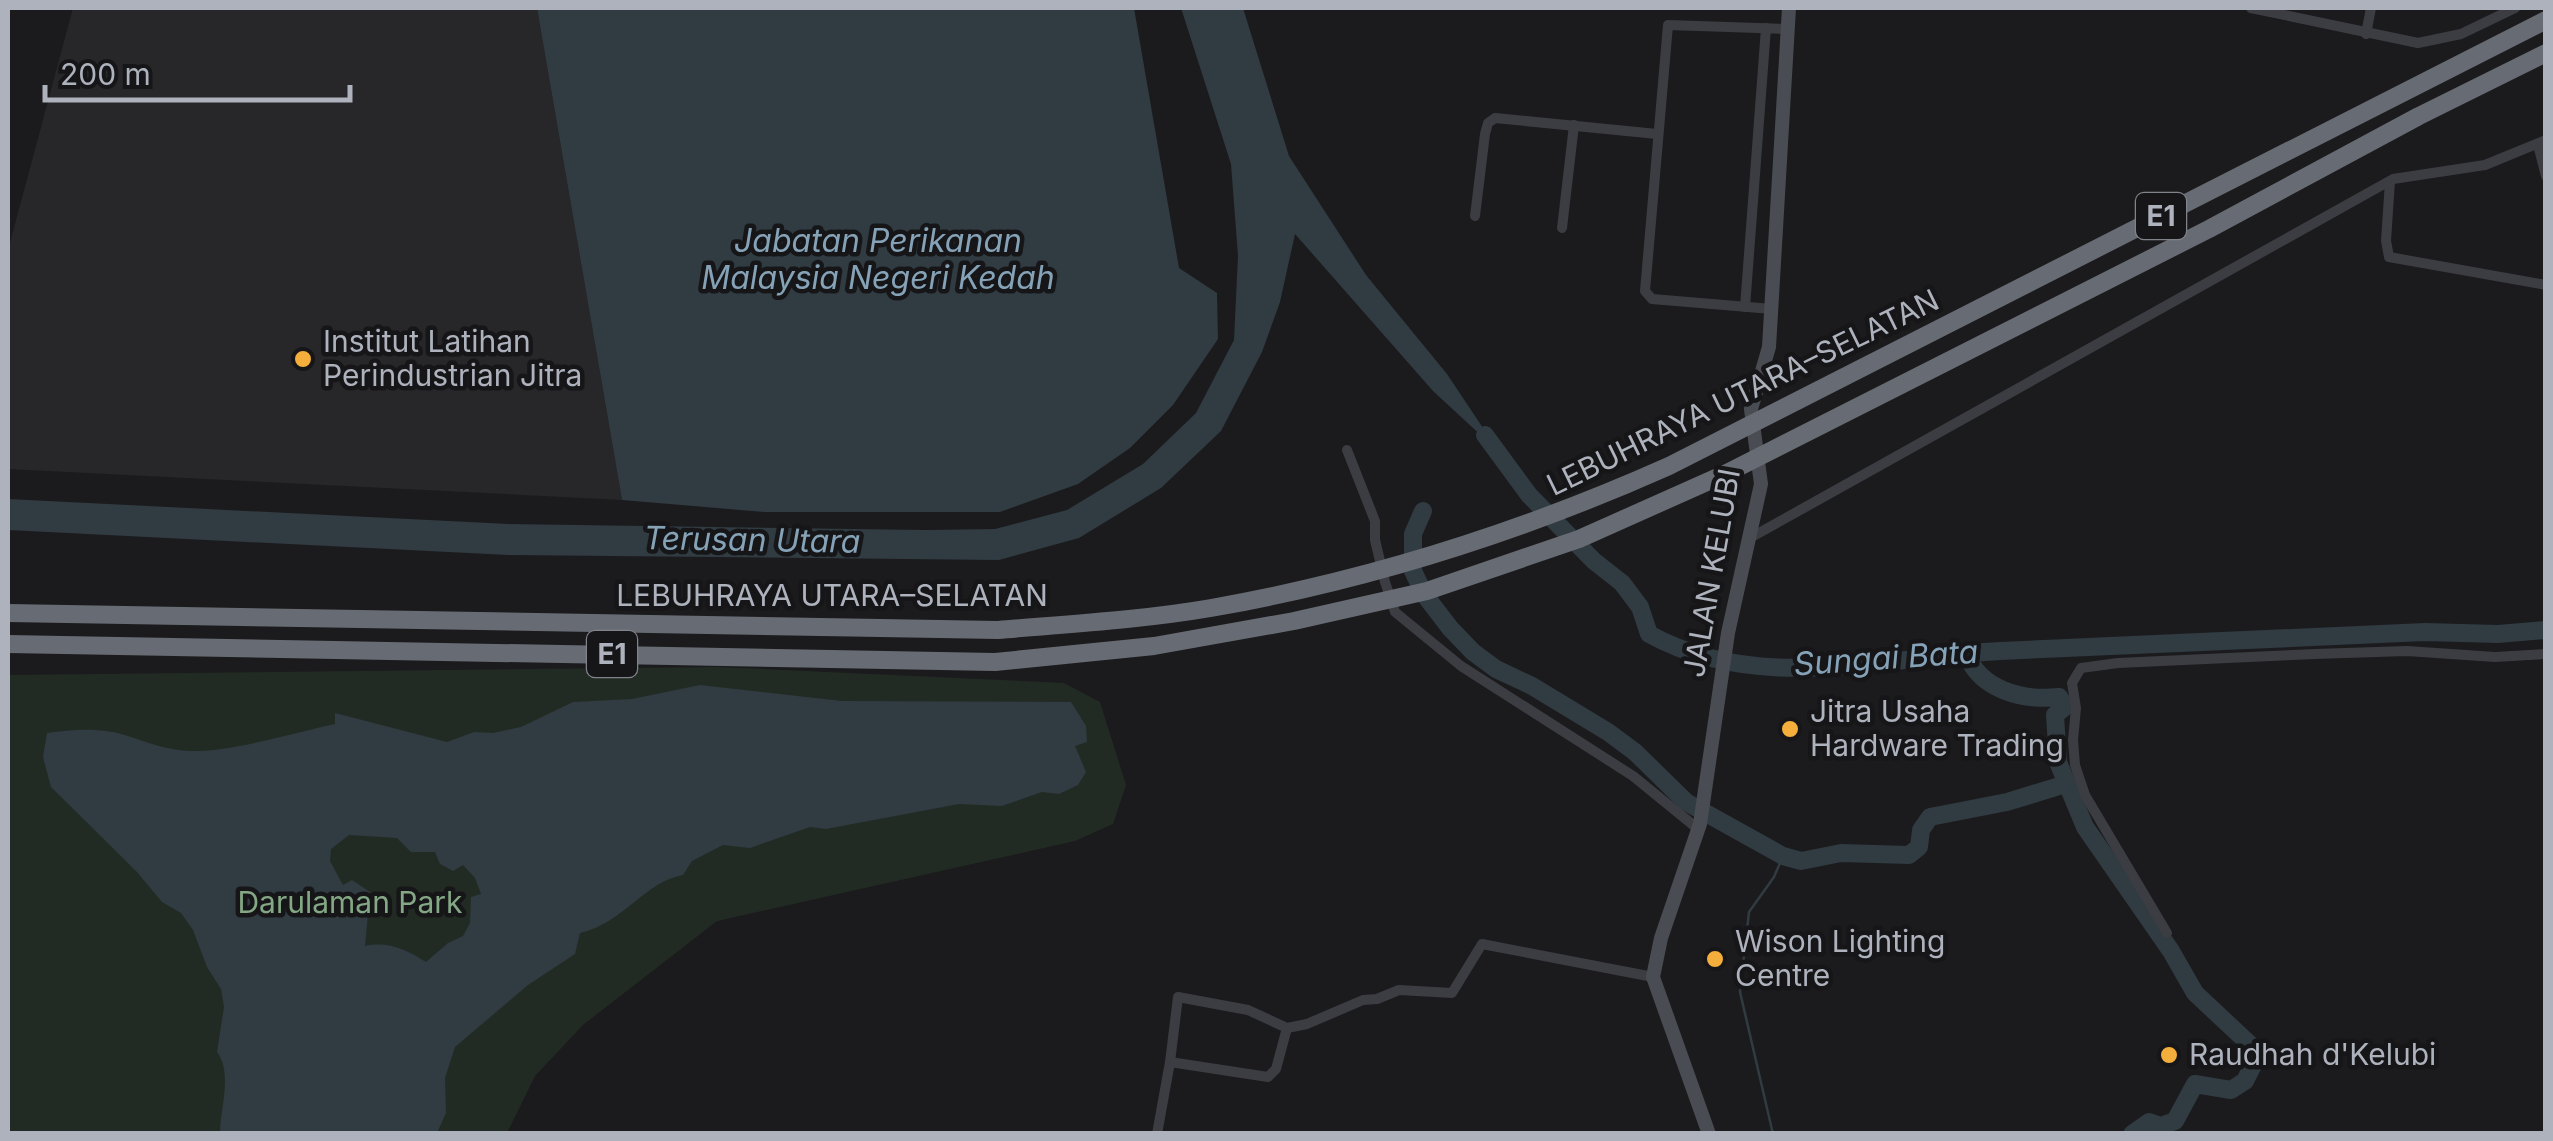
<svg xmlns="http://www.w3.org/2000/svg" width="2553" height="1141" font-family="Inter,sans-serif">
	<style>
		.built { fill: #27272a }
		.green { fill: #222b23 }
		.water { fill: #303b42; fill-rule: evenodd }
		.lines { fill: none; stroke-linecap: round; stroke-linejoin: round }
		.stream { stroke: #303b42; stroke-width: 2.5 }
		.river { stroke: #303b42; stroke-width: 18 }
		.street { stroke: #3c3d42; stroke-width: 10 }
		.secondary { stroke: #494c52; stroke-width: 14 }
		.highway { stroke: #676b73; stroke-width: 18 }
		.poi-dot { fill: #f4ae3c; stroke: #161618; stroke-width: 4 }
		.labels { text-anchor: middle; stroke-width: 9; stroke-linejoin: round; paint-order: stroke }
		.shield { fill: #161618; stroke: #80838b; stroke-width: 2.5 }
		.shield-label { font-size: 28px; font-weight: bold; fill: #adb2bc }
		.poi-label { font-size: 30px; fill: #adb2bc; stroke: #161618; text-anchor: start }
		.street-label { font-size: 30px; fill: #adb2bc; stroke: #161618 }
		.park-label { font-size: 30px; fill: #84a785; stroke: #161618 }
		.water-label { font-size: 32px; font-style: italic; fill: #85a2b7; stroke: #161618 }
	</style>
	<rect width="100%" height="100%" fill="#1b1b1d"/>
	<!-- built -->
	<polygon class="built" points="73,8 537,8 622,500 8,469 8,250"/>
	<!-- green -->
	<polygon class="green" points="719,667 1064,683 1100,702 1126,785 1113,824 1075,841 717,921 583,1025 535,1076 507,1133 8,1133 8,675"/>
	<!-- water -->
	<g class="water">
		<polygon points="537,8 1134,8 1179,268 1217,293 1218,339 1173,405 1130,448 1078,484 1000,512 764,512 622,500"/>
		<polygon points="1181,8 1243,8 1289,156 1366,275 1447,374 1499,452 1433,391 1295,234 1280,302 1262,352 1221,431 1161,488 1079,538 999,560 508,555 8,530 8,499 509,524 926,530 995,529 1067,510 1143,464 1196,413 1234,340 1238,256 1231,164"/>
		<path d="M700 685 842 701 1071 702 1086 726 1087 742 1075 746 1086 772 1078 785 1059 794 1042 792 1002 806 959 804 826 829 810 827 750 848 723 845 692 861 683 875C644 882 624 923 580 933L575 954 528 985 455 1047 445 1078 446 1113 437 1133H220C220 1109 233 1073 217 1052L224 1007 221 989 207 967 193 930 181 913 162 902 137 872 51 787 43 757 47 733C75 729 104 727 131 737 151 744 169 750 190 751 233 752 292 733 335 724V713L447 742 474 732 493 733 521 727 573 702 632 699ZM349 835 397 838 411 852H435L440 864 453 871 463 865 475 878 481 894 471 897 470 923 463 936 448 943 426 962C407 950 388 941 365 946L370 892 352 880 343 885 330 861 331 849Z"/>
	</g>
	<g class="lines">
		<!-- stream -->
		<polyline class="stream" points="1773,1134 1740,992 1749,912 1774,877 1783,856"/>
		<!-- river -->
		<g class="river">
			<path d="M1485 435 1529 495 1594 561 1622 583 1640 607 1649 634C1757 694 1884 657 2000 651 2141 645 2283 639 2425 632L2498 634 2546 630"/>
			<polyline points="1423,511 1413,534 1413,571 1424,594 1450,628 1473,652 1496,669 1532,686 1608,732 1635,752 1686,802 1783,856 1801,861 1841,853 1909,855 1919,847 1921,830 1930,817 2007,802 2066,784"/>
			<path d="M1966 653C1980 690 2022 701 2059 697L2065 707 2055 715 2058 762 2085 827 2171 951 2195 993 2259 1053 2245 1081 2231 1090 2195 1084 2175 1121 2161 1126 2149 1122 2132 1134"/>
		</g>
		<!-- street -->
		<g class="street">
			<polyline points="2251,8 2418,43 2461,34 2515,8"/>
			<polyline points="2366,34 2371,8"/>
			<polyline points="2538,145 2546,176"/>
			<polyline points="2390,181 2386,241 2389,257 2546,285"/>
			<polyline points="1475,216 1485,134 1488,123 1495,118 1657,134"/>
			<polyline points="1562,228 1574,125"/>
			<polyline points="1745,307 1766,28"/>
			<polyline points="1772,309 1652,299 1645,291 1668,25 1787,29"/>
			<polyline points="1347,450 1375,521 1375,540 1385,582 1395,612 1461,666 1633,776 1698,829"/>
			<polyline points="1750,538 2393,179 2485,165 2546,140"/>
			<polyline points="2167,933 2085,795 2075,765 2073,740 2076,708 2072,683 2081,668 2118,663 2315,654 2407,651 2495,657 2546,654"/>
			<polyline points="1170,1062 1178,997 1248,1010 1287,1028"/>
			<polyline points="1157,1134 1170,1062 1268,1077 1276,1069 1287,1028 1307,1024 1363,1000 1377,999 1399,990 1452,993 1482,944 1653,977"/>
		</g>
		<!-- secondary -->
		<polyline class="secondary" points="1709,1134 1653,977 1661,938 1700,824 1728,633 1761,484 1751,409 1769,347 1789,8"/>
		<!-- highway -->
		<g class="highway">
			<path d="M8 613 998 630C1069 624 1141 620 1211 608 1370 580 1521 532 1669 466L2546 20"/>
			<polyline points="8,644 995,662 1154,646 1294,621 1427,591 1579,539 1727,473 2209,229 2419,116 2546,53"/>
		</g>
	</g>
	<!-- markers -->
	<g class="poi-dot">
		<circle cx="303" cy="359" r="10"/>
		<circle cx="1790" cy="729" r="10"/>
		<circle cx="1715" cy="959" r="10"/>
		<circle cx="2169" cy="1055" r="10"/>
	</g>
	<g class="labels">
		<!-- shield labels -->
		<g class="shield">
			<rect x="2136" y="193" width="50" height="46" rx="8"/>
			<rect x="587" y="631" width="50" height="46" rx="8"/>
		</g>
		<g class="shield-label">
			<text x="2161" y="226">E1</text>
			<text x="612" y="664">E1</text>
		</g>
		<!-- poi labels -->
		<g class="poi-label">
			<text x="323" y="352">Institut Latihan<tspan x="323" dy="34">Perindustrian Jitra</tspan></text>
			<text x="1810" y="722">Jitra Usaha<tspan x="1810" dy="34">Hardware Trading</tspan></text>
			<text x="1735" y="952">Wison Lighting<tspan x="1735" dy="34">Centre</tspan></text>
			<text x="2189" y="1065">Raudhah d'Kelubi</text>
		</g>
		<!-- street labels -->
		<g class="street-label">
			<text transform="translate(1743 393) rotate(-26)" y="10">LEBUHRAYA UTARA–SELATAN</text>
			<text transform="translate(1712 573) rotate(-80)" y="10">JALAN KELUBI</text>
			<text x="832" y="606">LEBUHRAYA UTARA–SELATAN</text>
		</g>
		<!-- park labels -->
		<g class="park-label">
			<text x="350" y="913">Darulaman Park</text>
		</g>
		<!-- water labels -->
		<g class="water-label">
			<text x="878" y="252">Jabatan Perikanan<tspan x="878" dy="37">Malaysia Negeri Kedah</tspan></text>
			<text transform="translate(752 540) rotate(1)" y="11">Terusan Utara</text>
			<text transform="translate(1886 658) rotate(-4)" y="11">Sungai Bata</text>
		</g>
	</g>
	<!-- border -->
	<rect width="2553" height="1141" fill="none" stroke="#adb2bc" stroke-width="20"/>
	<!-- scale -->
	<path d="M45 85v15h305v-15" fill="none" stroke="#adb2bc" stroke-width="5"/>
	<text x="60" y="85" font-size="30" fill="#adb2bc" stroke="#161618" stroke-width="8" paint-order="stroke">200 m</text>
</svg>
